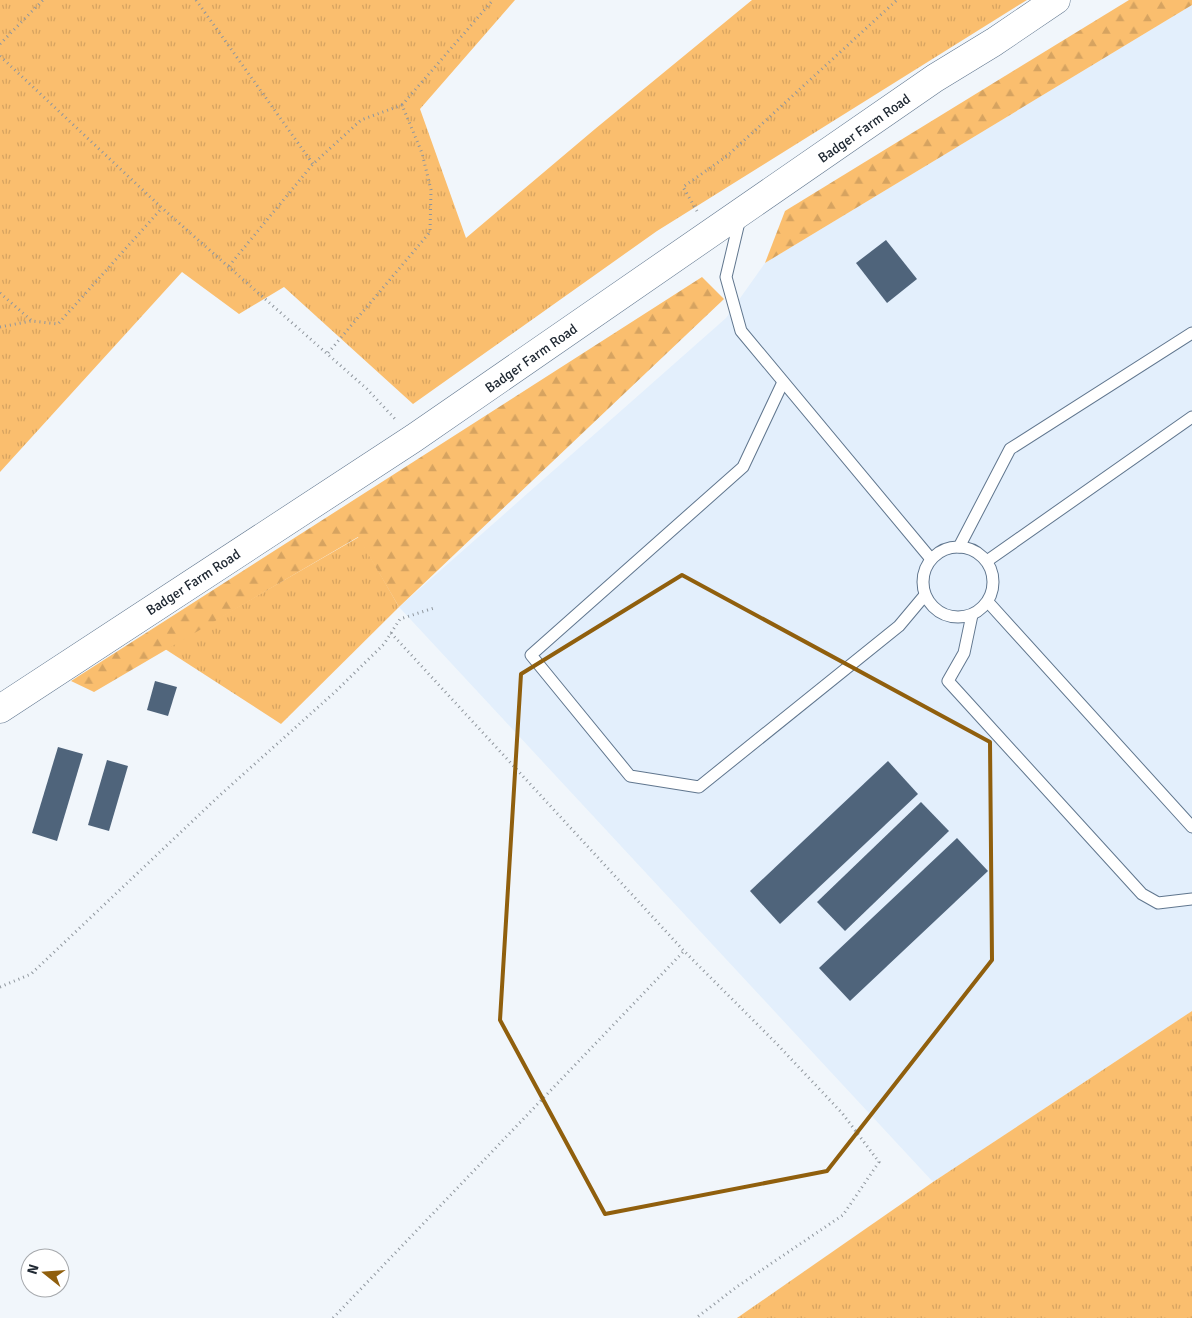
<svg xmlns="http://www.w3.org/2000/svg" width="1192" height="1318" font-family="Signika,sans-serif">
	<style>
		.built { fill: #e3effc }
		.grass { fill: url(#grass-tufts) }
		.forest { fill: url(#forest-firs) }
		.building { fill: #4f647b }
		.lines { fill: none; stroke-linecap: round; stroke-linejoin: round }
		.service-casing { stroke: #60768e; stroke-width: 13 }
		.primary-casing { stroke: #60768e; stroke-width: 29 }
		.path { stroke: #8f969d; stroke-width: 3; stroke-dasharray: 1 4; stroke-linecap: butt }
		.service { stroke: #fff; stroke-width: 11 }
		.primary { stroke: #fff; stroke-width: 28 }
		.marked { fill: none; stroke: #905f0d; stroke-width: 4; stroke-linejoin: round }
		.labels { text-anchor: middle; stroke-width: 5; stroke-linejoin: round; paint-order: stroke }
		.street-label { font-size: 14px; fill: #202933; stroke: #fff }
	</style>
	<defs>
		<pattern id="grass-tufts" width="24" height="20" patternUnits="userSpaceOnUse" patternTransform="scale(1.25)"><rect width="24" height="20" fill="#fabe6e"/><path d="M3 7l-1-3M5 7V3M7 7l1-3M15 17l-1-3M17 17v-4M19 17l1-3" fill="none" stroke="#d6a360"/></pattern>
		<pattern id="forest-firs" width="22" height="20" patternUnits="userSpaceOnUse" patternTransform="scale(1.25)"><rect width="22" height="20" fill="#fabe6e"/><path d="M5 1l3.5 6h-7zM16 11l3.5 6h-7z" fill="#d6a360"/></pattern>
	</defs>
	<rect width="100%" height="100%" fill="#f1f6fb"/>
	<!-- built -->
	<polygon class="built" points="1192,5 1192,1011 933,1182 399,607 726,318 765,263"/>
	<!-- grass -->
	<g class="grass">
		<polygon points="0,0 515,0 420,109 466,238 595,129 752,0 1027,0 657,231 413,404 284,287 239,314 182,272 0,472"/>
		<polygon points="359,537 399,607 281,724 165,649"/>
		<polygon points="1192,1011 1192,1318 737,1318 933,1182"/>
	</g>
	<!-- forest -->
	<g class="forest">
		<polygon points="1129,0 1192,0 1192,5 765,263 785,211"/>
		<polygon points="702,277 724,299 399,607 358,537 94,692 71,681"/>
	</g>
	<!-- building -->
	<g class="building">
		<polygon points="886,240 917,279 887,303 856,263"/>
		<polygon points="155,681 177,687 168,716 147,710"/>
		<polygon points="58,747 83,754 57,841 32,833"/>
		<polygon points="107,760 128,766 109,831 88,825"/>
		<polygon points="888,761 918,794 780,924 750,891"/>
		<polygon points="921,802 949,831 845,931 817,902"/>
		<polygon points="957,838 988,871 850,1001 819,968"/>
	</g>
	<g class="lines">
		<defs>
			<g id="service">
				<polyline points="740,218 726,277 741,331 931,559"/>
				<polyline points="783,382 743,467 531,655 630,776 699,787 899,626 925,595"/>
				<circle cx="958" cy="582" r="35"/>
				<polyline points="959,547 1010,449 1192,333"/>
				<polyline points="987,561 1192,417"/>
				<polyline points="988,602 1192,827"/>
				<polyline points="972,615 964,653 948,681 1142,894 1158,903 1192,899"/>
			</g>
			<polyline id="primary" points="0,709 414,438 935,78 994,42 1056,0"/>
		</defs>
		<!-- service casing -->
		<use href="#service" class="service-casing"/>
		<!-- primary casing -->
		<use href="#primary" class="primary-casing"/>
		<!-- path -->
		<g class="path">
			<polyline points="196,0 313,164"/>
			<polyline points="0,44 43,0"/>
			<polyline points="0,56 162,208 367,389 396,420"/>
			<polyline points="402,105 493,0"/>
			<polyline points="697,211 683,187 727,156 897,0"/>
			<polyline points="229,266 313,164 361,120 402,105 422,153 431,190 430,232 328,353"/>
			<polyline points="0,293 32,321 58,324 162,208"/>
			<polyline points="0,327 31,321"/>
			<polyline points="391,633 684,951 775,1042 842,1113 879,1162 843,1215 738,1286 696,1318"/>
			<polyline points="0,987 31,974 219,796 335,692 384,644 400,619 434,608"/>
			<polyline points="333,1318 684,951"/>
		</g>
		<!-- service -->
		<use href="#service" class="service"/>
		<!-- primary -->
		<use href="#primary" class="primary"/>
	</g>
	<!-- marked area -->
	<path class="marked" d="M682 575 990 742 992 960 827 1171 605 1214 500 1020 521 674Z"/>
	<g class="labels">
		<!-- street labels -->
		<g class="street-label">
			<text transform="translate(864 128) rotate(-35)" y="5">Badger Farm Road</text>
			<text transform="translate(531 358) rotate(-35)" y="5">Badger Farm Road</text>
			<text transform="translate(193 582) rotate(-33)" y="5">Badger Farm Road</text>
		</g>
	</g>
	<!-- north arrow -->
	<g transform="translate(45 1273) rotate(287)"><circle r="24" fill="#ffffff" stroke="#a6a9ad"/>
	<path d="M0-4L9 19L0 12L-9 19Z" fill="#905f0d"/>
	<text y="-8" font-size="14" font-weight="bold" text-anchor="middle" fill="#202933">N</text>
	</g>
</svg>
